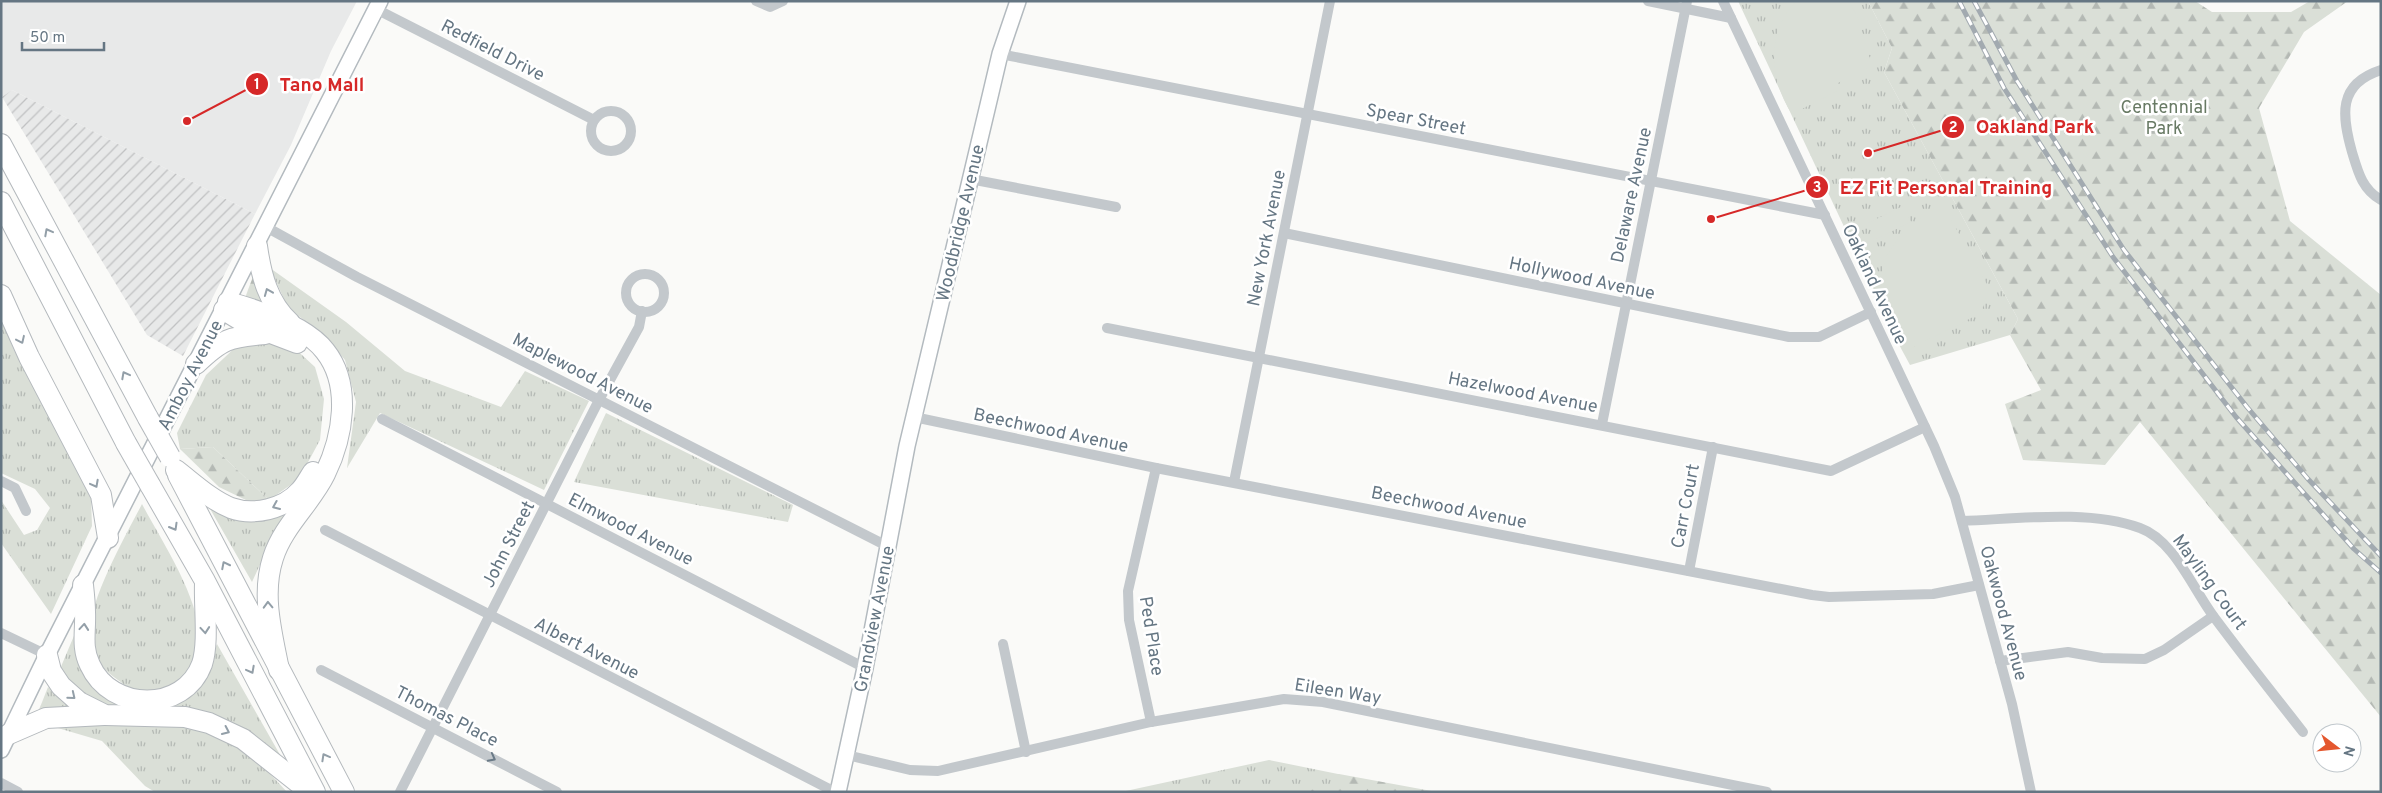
<svg xmlns="http://www.w3.org/2000/svg" width="2382" height="793" font-family="Overpass,sans-serif">
	<style>
		.built { fill: #e8e9e9 }
		.industrial { fill: url(#industrial-furrows) }
		.grass { fill: url(#grass-tufts) }
		.forest { fill: url(#forest-firs) }
		.garden { fill: #dadfd7 }
		.lines { fill: none; stroke-linecap: round; stroke-linejoin: round }
		.secondary-casing { stroke: #b3babf; stroke-width: 18 }
		.highway-casing { stroke: #b4b9bd; stroke-width: 22 }
		.street { stroke: #c3c8cc; stroke-width: 10 }
		.secondary { stroke: #fff; stroke-width: 15 }
		.highway { stroke: #fff; stroke-width: 20 }
		.rail-casing { stroke: #a2aab0; stroke-width: 5 }
		.rail { stroke: #fff; stroke-width: 3; stroke-dasharray: 9; stroke-linecap: butt }
		.highway-bridge-casing { stroke: #b4b9bd; stroke-width: 22; stroke-linecap: butt }
		.highway-bridge { stroke: #fff; stroke-width: 20 }
		.oneway { stroke: #939fa8 }
		.oneway2 { stroke: #6a7a87 }
		.labels { text-anchor: middle; stroke-width: 5; stroke-linejoin: round; paint-order: stroke }
		.street-label { font-size: 18px; fill: #657683; stroke: #fff }
		.park-label { font-size: 18px; fill: #687a64; stroke: #fff }
		.leader { fill: none; stroke: #d62828; stroke-width: 2 }
		.callout-dot { fill: #d62828; stroke: #fff; stroke-width: 2 }
		.mark-label { font-size: 15px; text-anchor: middle; font-weight: bold; fill: #fff }
		.callout-label { font-size: 19px; text-anchor: middle; font-weight: bold; fill: #d62828; stroke: #fff; stroke-width: 5; stroke-linejoin: round; paint-order: stroke }
	</style>
	<defs>
		<pattern id="industrial-furrows" width="10" height="10" patternUnits="userSpaceOnUse" patternTransform="scale(1.25)"><rect width="10" height="10" fill="#e8e9e9"/><path d="M-1 1l2-2M0 10L10 0M9 11l2-2" fill="none" stroke="#c0c1c2"/></pattern>
		<pattern id="grass-tufts" width="24" height="20" patternUnits="userSpaceOnUse" patternTransform="scale(1.25)"><rect width="24" height="20" fill="#dadfd7"/><path d="M3 7l-1-3M5 7V3M7 7l1-3M15 17l-1-3M17 17v-4M19 17l1-3" fill="none" stroke="#b4b9b4"/></pattern>
		<pattern id="forest-firs" width="22" height="20" patternUnits="userSpaceOnUse" patternTransform="scale(1.25)"><rect width="22" height="20" fill="#dadfd7"/><path d="M5 1l3.5 6h-7zM16 11l3.5 6h-7z" fill="#b4b9b4"/></pattern>
	</defs>
	<rect width="100%" height="100%" fill="#fafaf8"/>
	<!-- built -->
	<polygon class="built" points="1,1 357,1 331,51 291,145 255,214 12,90 1,98"/>
	<!-- industrial -->
	<polygon class="industrial" points="12,90 255,214 183,356 147,335 2,97"/>
	<!-- grass -->
	<g class="grass">
		<path d="M1738 1H1868L1892 48 1884 72 2018 319 2010 335 1910 365C1898 344 1888 321 1877 299 1871 284 1861 240 1847 233Z"/>
		<polygon points="270,268 346,322 405,371 501,407 525,371 589,401 544,490 380,413 347,468 356,402 345,360 324,335 288,308"/>
		<polygon points="1,317 13,348 91,497 92,526 51,614 1,543 1,500 24,535 37,530 50,508 35,489 1,473"/>
		<polygon points="242,341 290,344 315,367 324,399 320,440 299,479 269,500 213,447 180,449 177,433 206,375"/>
		<polygon points="606,413 793,505 788,522 574,482"/>
		<polygon points="205,500 236,518 300,501 268,547 252,582"/>
		<path d="M142 504C161 540 200 598 199 639 198 672 168 706 133 691 128 688 122 683 118 680 106 672 94 660 90 645 82 611 126 535 142 504Z"/>
		<polygon points="76,631 79,657 136,707 104,705 77,692 60,669"/>
		<polygon points="217,644 283,760 160,707 198,687"/>
		<polygon points="48,687 78,710 37,715"/>
		<polygon points="162,722 206,732 250,752 287,792 155,792 145,786 102,741 51,726"/>
		<polygon points="1269,760 1338,774 1376,792 1121,792"/>
	</g>
	<!-- forest -->
	<g class="forest">
		<polygon points="1868,1 2195,1 2212,12 2291,12 2310,1 2348,1 2304,32 2259,108 2290,221 2381,295 2381,717 2140,422 2105,465 2023,460 2005,404 2041,390 2010,335 2018,319 1884,72 1892,48"/>
		<polygon points="255,271 267,305 245,298"/>
		<polygon points="213,447 269,500 250,502 219,487 180,449"/>
		<polygon points="1338,774 1339,774 1437,792 1287,792 1288,789 1334,790"/>
	</g>
	<!-- garden -->
	<g class="garden">
		<path d="M1796 1H1849L1859 20 1853 24 1870 58 1868 68 1838 83 1841 89 1792 114C1769 80 1766 32 1796 1Z"/>
		<polygon points="1942,203 1989,288 1981,313 1904,352 1877,296 1878,284 1887,255 1903,231"/>
		<polygon points="1903,206 1911,222 1876,239 1868,223"/>
	</g>
	<g class="lines">
		<defs>
			<g id="secondary">
				<polyline points="1,750 47,655 380,1"/>
				<polyline points="838,792 865,668 907,446 988,105 1000,54 1018,1"/>
			</g>
			<g id="highway">
				<polyline points="1,144 148,418"/>
				<polyline points="1,202 126,443"/>
				<path d="M257 246C261 275 268 303 290 323"/>
				<polyline points="1,295 29,357 101,495 108,538"/>
				<path d="M228 302C257 310 306 326 325 351 352 385 343 437 325 474 311 503 283 526 273 558 261 595 272 633 279 670"/>
				<polyline points="224,310 247,324 297,343"/>
				<path d="M196 364C222 339 229 337 265 334"/>
				<path d="M176 470C193 483 211 500 231 508 254 516 284 509 300 491 305 486 309 478 313 472"/>
				<polyline points="178,475 344,792"/>
				<polyline points="150,485 205,581 315,792"/>
				<path d="M83 585C84 594 85 603 85 612 86 631 81 647 90 665 111 712 184 713 202 664 209 643 204 607 205 583"/>
				<polyline points="47,655 51,671 61,686 79,702 105,715 185,717 209,723 243,739 310,792"/>
				<polyline points="9,734 46,718 104,715"/>
			</g>
		</defs>
		<!-- secondary casing -->
		<use href="#secondary" class="secondary-casing"/>
		<!-- highway casing -->
		<use href="#highway" class="highway-casing"/>
		<!-- street -->
		<g class="street">
			<polyline points="756,1 770,7 783,1"/>
			<polyline points="1648,1 1731,18"/>
			<polyline points="1723,1 1934,446 1955,497 2012,704 2031,792"/>
			<polyline points="376,9 594,120"/>
			<polyline points="1000,54 1825,215"/>
			<path d="M2381 70C2337 84 2342 116 2352 152 2358 172 2362 189 2381 200"/>
			<circle cx="611" cy="131" r="20"/>
			<polyline points="970,179 1116,207"/>
			<polyline points="266,227 357,277 887,546"/>
			<polyline points="1284,233 1789,337 1819,337 1871,312"/>
			<circle cx="645" cy="293" r="19"/>
			<polyline points="1107,328 1831,471 1925,427"/>
			<polyline points="914,417 1156,468 1812,595 1829,597 1933,594 1979,585"/>
			<polyline points="382,419 865,668"/>
			<polyline points="1602,424 1687,1"/>
			<polyline points="1,481 15,488 26,511"/>
			<polyline points="1234,482 1330,1"/>
			<path d="M1962 521C2017 519 2088 509 2140 528 2174 540 2193 589 2214 617 2243 656 2273 694 2303 732"/>
			<polyline points="325,530 835,792"/>
			<polyline points="1689,571 1713,447"/>
			<polyline points="1,633 47,655"/>
			<polyline points="1003,644 1026,752"/>
			<polyline points="2000,661 2068,652 2102,658 2145,659 2164,650 2213,616"/>
			<polyline points="321,670 557,792"/>
			<polyline points="1151,722 1129,620 1128,591 1156,468"/>
			<polyline points="847,755 910,770 938,771 1151,722 1284,699 1323,702 1767,792"/>
			<polyline points="1,783 18,792"/>
			<polyline points="400,792 599,400 639,327 642,311"/>
		</g>
		<!-- secondary -->
		<use href="#secondary" class="secondary"/>
		<!-- highway -->
		<use href="#highway" class="highway"/>
		<defs>
			<g id="rail">
				<polyline points="1959,1 2004,88 2113,257 2236,417 2354,549 2381,573"/>
				<polyline points="1974,1 2017,81 2124,250 2247,407 2308,479 2381,556"/>
			</g>
		</defs>
		<!-- rail casing -->
		<use href="#rail" class="rail-casing"/>
		<!-- rail -->
		<use href="#rail" class="rail"/>
		<defs>
			<g id="highway-bridge">
				<polyline points="148,418 170,457"/>
				<polyline points="126,443 150,485"/>
			</g>
		</defs>
		<!-- highway-bridge casing -->
		<use href="#highway-bridge" class="highway-bridge-casing"/>
		<!-- highway-bridge -->
		<use href="#highway-bridge" class="highway-bridge"/>
	</g>
	<!-- one-way arrows -->
	<defs><path id="oneway-chevron" d="M-2-3.5L2.5 0L-2 3.5" fill="none" stroke-width="1.6" stroke-linecap="round" stroke-linejoin="round" transform="scale(1.25)"/></defs>
	<g class="oneway">
		<use href="#oneway-chevron" transform="translate(48 232) rotate(-118)"/>
		<use href="#oneway-chevron" transform="translate(268 292) rotate(-112)"/>
		<use href="#oneway-chevron" transform="translate(21 340) rotate(65)"/>
		<use href="#oneway-chevron" transform="translate(125 375) rotate(-118)"/>
		<use href="#oneway-chevron" transform="translate(95 484) rotate(62)"/>
		<use href="#oneway-chevron" transform="translate(276 506) rotate(157)"/>
		<use href="#oneway-chevron" transform="translate(174 527) rotate(60)"/>
		<use href="#oneway-chevron" transform="translate(225 565) rotate(-117)"/>
		<use href="#oneway-chevron" transform="translate(268 605) rotate(-92)"/>
		<use href="#oneway-chevron" transform="translate(84 627) rotate(-85)"/>
		<use href="#oneway-chevron" transform="translate(205 630) rotate(85)"/>
		<use href="#oneway-chevron" transform="translate(251 670) rotate(62)"/>
		<use href="#oneway-chevron" transform="translate(72 696) rotate(39)"/>
		<use href="#oneway-chevron" transform="translate(226 731) rotate(25)"/>
		<use href="#oneway-chevron" transform="translate(325 757) rotate(-119)"/>
	</g>
	<use class="oneway2" href="#oneway-chevron" transform="translate(492 758) rotate(28)"/>
	<g class="labels">
		<!-- street labels -->
		<g class="street-label">
			<text transform="translate(493 50) rotate(27)" y="6">Redfield Drive</text>
			<text transform="translate(1416 119) rotate(11)" y="6">Spear Street</text>
			<text transform="translate(1631 195) rotate(-78)" y="6">Delaware Avenue</text>
			<text transform="translate(960 223) rotate(-77)" y="6">Woodbridge Avenue</text>
			<text transform="translate(1266 238) rotate(-79)" y="6">New York Avenue</text>
			<text transform="translate(1582 278) rotate(12)" y="6">Hollywood Avenue</text>
			<text transform="translate(1875 284) rotate(65)" y="6">Oakland Avenue</text>
			<text transform="translate(583 373) rotate(27)" y="6">Maplewood Avenue</text>
			<text transform="translate(190 375) rotate(-63)" y="6">Amboy Avenue</text>
			<text transform="translate(1523 392) rotate(11)" y="6">Hazelwood Avenue</text>
			<text transform="translate(1051 430) rotate(12)" y="6">Beechwood Avenue</text>
			<text transform="translate(1685 506) rotate(-79)" y="6">Carr Court</text>
			<text transform="translate(1449 507) rotate(11)" y="6">Beechwood Avenue</text>
			<text transform="translate(631 529) rotate(27)" y="6">Elmwood Avenue</text>
			<text transform="translate(508 544) rotate(-63)" y="6">John Street</text>
			<text transform="translate(2210 582) rotate(54)" y="6">Mayling Court</text>
			<text transform="translate(2004 613) rotate(75)" y="6">Oakwood Avenue</text>
			<text transform="translate(874 619) rotate(-79)" y="6">Grandview Avenue</text>
			<text transform="translate(1152 636) rotate(81)" y="6">Ped Place</text>
			<text transform="translate(587 648) rotate(27)" y="6">Albert Avenue</text>
			<text transform="translate(1338 691) rotate(9)" y="6">Eileen Way</text>
			<text transform="translate(447 716) rotate(27)" y="6">Thomas Place</text>
		</g>
		<!-- park labels -->
		<g class="park-label">
			<text x="2164" y="113">Centennial<tspan x="2164" dy="21">Park</tspan></text>
		</g>
	</g>
	<!-- callouts -->
	<path class="leader" d="M187 121L257 84M1868 153L1953 127M1711 219L1817 187"/>
	<g class="callout-dot">
		<circle cx="187" cy="121" r="5"/>
		<circle cx="1868" cy="153" r="5"/>
		<circle cx="1711" cy="219" r="5"/>
		<circle cx="257" cy="84" r="12"/>
		<circle cx="1953" cy="127" r="12"/>
		<circle cx="1817" cy="187" r="12"/>
	</g>
	<g class="mark-label">
		<text x="257" y="89">1</text>
		<text x="1953" y="132">2</text>
		<text x="1817" y="192">3</text>
	</g>
	<g class="callout-label">
		<text x="322" y="91">Tano Mall</text>
		<text x="2035" y="133">Oakland Park</text>
		<text x="1946" y="194">EZ Fit Personal Training</text>
	</g>
	<!-- border -->
	<rect width="2382" height="793" fill="none" stroke="#657683" stroke-width="5"/>
	<!-- north arrow -->
	<g transform="translate(2337 748) rotate(106)"><circle r="24" fill="#ffffff" stroke="#c1c8cd"/>
	<path d="M0-4L9 19L0 12L-9 19Z" fill="#e4572e"/>
	<text y="-8" font-size="14" font-weight="bold" text-anchor="middle" fill="#657683">N</text>
	</g>
	<!-- scale -->
	<path d="M22 42v8h82v-8" fill="none" stroke="#657683" stroke-width="2.5"/>
	<text x="30" y="42" font-size="15" fill="#657683" stroke="#ffffff" stroke-width="4" paint-order="stroke">50 m</text>
</svg>
